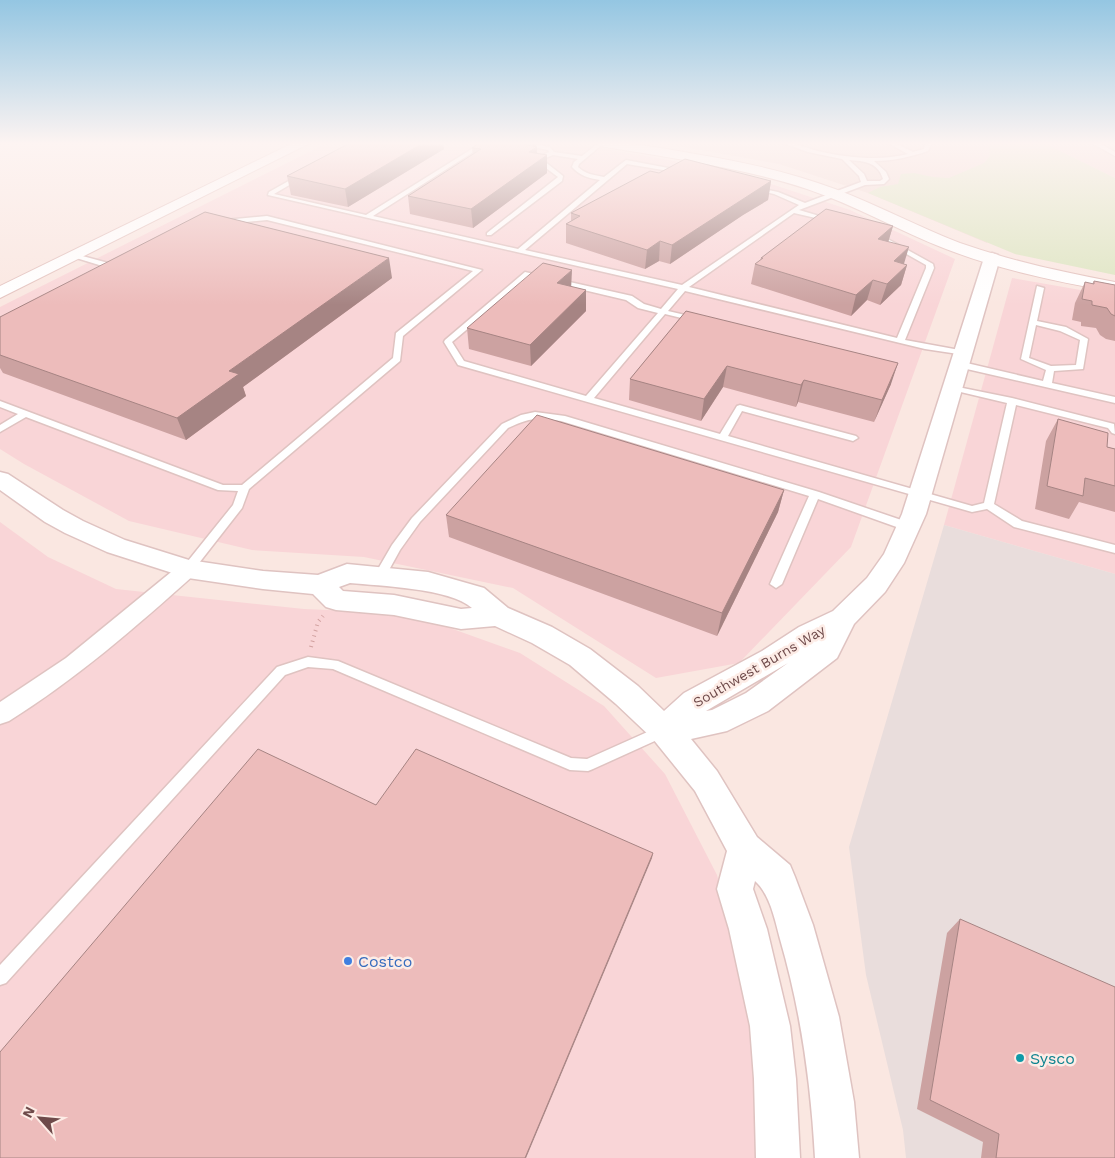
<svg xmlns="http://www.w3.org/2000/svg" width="1115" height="1158" font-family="'Work Sans',sans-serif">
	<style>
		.residential { fill: #f2d9d3 }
		.commercial { fill: #f9d5d7 }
		.industrial { fill: #e9dddc }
		.green { fill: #dde5c1 }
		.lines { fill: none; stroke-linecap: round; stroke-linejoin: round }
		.service-casing { stroke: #dfc3c1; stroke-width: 3 }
		.minor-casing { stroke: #dfc3c1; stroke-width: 3 }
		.tertiary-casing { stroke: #dfc3c1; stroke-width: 3 }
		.secondary-casing { stroke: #e3c2be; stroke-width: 2 }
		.path { stroke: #d1a09f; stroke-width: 4; stroke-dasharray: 1 4.5; stroke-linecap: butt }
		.service { fill: #fff; fill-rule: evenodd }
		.minor { fill: #fff; fill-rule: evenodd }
		.tertiary { fill: #fff; fill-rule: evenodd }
		.secondary { fill: #fff; fill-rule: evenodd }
		.wall { fill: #cca2a1 }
		.shaded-wall { fill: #a68483 }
		.building { fill: #edbcbb; stroke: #a68483 }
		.shop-dot { fill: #3f7fe0; stroke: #fdece6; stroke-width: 2 }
		.culture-dot { fill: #0f9aa8; stroke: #fdece6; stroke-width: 2 }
		.labels { text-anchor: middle; stroke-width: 5; stroke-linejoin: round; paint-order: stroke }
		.street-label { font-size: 14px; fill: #6e4a4a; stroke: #fdece6 }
		.near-shop-label { font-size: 16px; fill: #366cbe; stroke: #fdece6; text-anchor: start }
		.near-culture-label { font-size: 16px; fill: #0d838f; stroke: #fdece6; text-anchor: start }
	</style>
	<rect width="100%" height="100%" fill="#fae7e1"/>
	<!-- residential -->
	<g class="residential">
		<polygon points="655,142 1016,142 987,243 868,193 779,164"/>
		<polygon points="1042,142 1115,142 1115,178"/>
	</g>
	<!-- commercial -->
	<g class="commercial">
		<polygon points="329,142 567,142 735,172 850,210 955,259 851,547 739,663 656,678 513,588 364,557 252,550 129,521 24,464 0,449 0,307"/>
		<polygon points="1012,278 1115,296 1115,574 944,525"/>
		<polygon points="0,522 48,557 116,589 304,609 375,612 436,623 520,653 604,706 665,774 717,875 756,1032 755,1158 0,1158"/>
	</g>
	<!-- industrial -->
	<polygon class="industrial" points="944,525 1115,574 1115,1158 906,1158 903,1130 866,975 849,847"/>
	<!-- green -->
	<polygon class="green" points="988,142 1042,142 1115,178 1115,275 1015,254 868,193 880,187 898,184 901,174 914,173 933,177 949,178 984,163 990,156"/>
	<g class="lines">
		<defs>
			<g id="service">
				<path d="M483 142H489L373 216 518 249 600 180C589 178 580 176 572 167L574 162 578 159 553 155 543 159 544 161 563 176 562 181 491 235H487V233L558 177 538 162V157L549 152 548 150 510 142H523L550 147 554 152 582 156 600 142H605L579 164 578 167C585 174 594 175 604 177L626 160 684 171 681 173 627 164 525 250 682 285 799 205 774 194 753 189V187L778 192 805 203 861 182 859 176 842 159 808 152 780 142C794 142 808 149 822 152 849 158 881 161 908 154L886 142H893L913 152 924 149 926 142H932L928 151C910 157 893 161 874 161L886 172 889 179 884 184 865 185 799 210 833 220V222L794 213 689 287 897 338 926 268V265L873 235V233L875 232 933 264 934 268 905 340 965 351V355L925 349 685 291 668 311 698 318V322L665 314 594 398 720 434 737 406 740 405 856 436 858 438 853 441 742 411 728 436 972 506 984 503 1007 403 948 389V385L1012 398 1114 424 1115 434 1112 433 1108 428 1016 405 994 504 1022 521 1115 545V553L1014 527 987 509 972 512 458 365 444 342 445 340 525 272 632 296 644 304 661 309 678 289 268 195 269 192 301 174 303 175V177L274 194 366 215ZM849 160C864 161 878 162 883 179L880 181H867L864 174ZM529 277 626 300 638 308 658 313 586 396 464 361 452 342Z"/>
				<polygon points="1090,142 1097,142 1115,152 1115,156"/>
				<polygon points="267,216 482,270 403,336 400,361 249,489 242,508 192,572 188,573 182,569 184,566 233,505 238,491 218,490 26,417 0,432 0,425 18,414 0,407 0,401 223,485 242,485 393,358 396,333 473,271 267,220 225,224 222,222 225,220"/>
				<polygon points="75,254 112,264 113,266 109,268 73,257 72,256"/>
				<path d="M1037 286 1044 288 1037 321 1066 327 1088 339 1083 369 1054 371 1052 383 1115 397V403L958 367 954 364 958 361 1043 381 1046 370 1021 359ZM1036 325 1060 331 1080 340 1076 365 1051 366 1029 358Z"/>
				<path d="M535 412 565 416 819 492 913 524 914 527 913 530H905L818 499 782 584 776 588 770 584 809 496 561 421C536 418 531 417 508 428L420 522 400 550 384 579H376L374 576 392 545 412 518 502 424 521 415Z"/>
				<polygon points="308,657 338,661 571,758 587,759 663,725 668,727 670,731 668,735 593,769 588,771 570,770 333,669 308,667 285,675 6,983 0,985 0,965 277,667"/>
			</g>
			<path id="minor" d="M188 562 195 564 198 569 195 574C136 627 76 679 9 721L0 724V702L66 658 181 564Z"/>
			<path id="tertiary" d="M992 253 998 255 1000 258 926 514 904 563 885 592 854 624 837 658 768 711 727 731 691 739 717 771 757 837 790 865 795 877 813 925 839 1017 854 1102 859 1158H815C811 1084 801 1011 780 939 775 920 770 894 755 881L753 889 767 929 790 1026 796 1079 800 1158H756L754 1079 750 1026 729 929 717 889 727 851 695 791 653 739 616 704 570 665 532 643 495 626 461 629 394 615 336 610 326 607 313 594 263 589 188 578 107 552 65 533 45 522 0 490V472L8 474 63 510 83 521 125 540 189 560 263 571 318 575 347 564 428 572 484 588 508 608 552 627 590 649 638 686 664 711 684 693 762 651 799 627 833 611 867 578 884 554 902 514 984 258 986 255ZM350 583C379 586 450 588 472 608L461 609 394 595 343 591 339 587ZM788 663 746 693 712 710 706 711Z"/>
			<g id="secondary">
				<polygon points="295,142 312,142 0,298 0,286"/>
				<path d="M594 142C628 142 661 148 695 154 743 162 790 172 835 189 878 205 918 227 960 243 1011 261 1063 272 1115 282V292C1058 282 1000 270 946 249 899 231 855 205 807 189 740 167 670 158 600 146Z"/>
			</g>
		</defs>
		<!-- service casing -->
		<use href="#service" class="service-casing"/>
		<!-- minor casing -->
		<use href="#minor" class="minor-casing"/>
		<!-- tertiary casing -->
		<use href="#tertiary" class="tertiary-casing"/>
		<!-- secondary casing -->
		<use href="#secondary" class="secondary-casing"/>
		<!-- path -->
		<polyline class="path" points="311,647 318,622 323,616"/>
		<!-- service -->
		<use href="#service" class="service"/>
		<!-- minor -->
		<use href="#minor" class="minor"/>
		<!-- tertiary -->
		<use href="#tertiary" class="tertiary"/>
		<!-- secondary -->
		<use href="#secondary" class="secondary"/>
	</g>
	<!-- wall -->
	<g class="wall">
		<polygon points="352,142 443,142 444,149 348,207 291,195 287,176"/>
		<polygon points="481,142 536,142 537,154 547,155 547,173 473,228 410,214 408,196 473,155 472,148"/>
		<polygon points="659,173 771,181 768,200 743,215 670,264 659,261 645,269 566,243 566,224 571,221 571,213"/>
		<polygon points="893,226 888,242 904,264 907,265 901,285 880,305 867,300 851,316 751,284 755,264 760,260 761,258"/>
		<polygon points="392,278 243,387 246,396 186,440 3,373 0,368 0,317"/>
		<polygon points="1094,281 1115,285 1115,341 1106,339 1100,335 1096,328 1081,326 1081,322 1072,320 1075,303 1085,282 1092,284"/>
		<polygon points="572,287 586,290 586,311 531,366 469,349 467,328"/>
		<polygon points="686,311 891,384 874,422 798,402 796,407 723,387 701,421 629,400 630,379"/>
		<polygon points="1058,419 1107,447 1115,449 1115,512 1079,502 1069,519 1035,509 1046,441"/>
		<polygon points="784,490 778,512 717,636 449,537 446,515"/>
		<polygon points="960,919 1115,1158 981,1158 983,1142 917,1109 947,933"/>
	</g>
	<!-- shaded-wall -->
	<g class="shaded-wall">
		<polygon points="425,142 443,142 444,149 348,207 345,189"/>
		<polygon points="526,142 536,142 536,148 537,147 537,162 547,155 547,173 473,228 471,209 524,144"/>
		<polygon points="771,181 768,200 743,215 670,264 672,245"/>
		<polygon points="893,226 887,246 878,239"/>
		<polygon points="660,241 659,261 645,269 647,250"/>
		<polygon points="909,247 903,267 894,261"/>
		<polygon points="389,258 392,278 243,387 246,396 186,440 177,418 229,371"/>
		<polygon points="907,265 901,285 880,305 887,284"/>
		<polygon points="572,270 571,290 557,283"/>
		<polygon points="873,280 867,300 851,316 856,295"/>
		<polygon points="586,290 586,311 531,366 530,345"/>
		<polygon points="898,363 891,384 874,422 882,400"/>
		<polygon points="727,366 723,387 701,421 704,399"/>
		<polygon points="804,380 798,402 796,407 801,385"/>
		<polygon points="784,490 778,512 717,636 722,613"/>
		<polygon points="653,853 652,858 526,1158 525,1158"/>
	</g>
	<!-- building -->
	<g class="building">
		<polygon points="352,142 425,142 345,189 287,176"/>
		<polygon points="481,142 526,142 524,144 537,147 529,152 547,155 471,209 408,196 481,149 472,148"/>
		<polygon points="685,159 771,181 672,245 660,241 647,250 566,224 580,216 571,213 650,171 659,173"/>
		<polygon points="826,209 893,226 878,239 909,247 894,261 907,265 887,284 873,280 856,295 755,264 763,258 761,258"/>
		<polygon points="205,212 389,258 229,371 239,374 177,418 0,355 0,317"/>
		<polygon points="543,263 572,270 557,283 586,290 530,345 467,328"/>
		<polygon points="1094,281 1115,285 1115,316 1111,314 1107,308 1092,305 1092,301 1082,299 1085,282 1094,284"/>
		<polygon points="686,311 898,363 882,400 804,380 801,385 727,366 704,399 630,379"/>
		<polygon points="537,415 784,490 722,613 446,515"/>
		<polygon points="1058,419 1108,433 1107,447 1115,449 1115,486 1085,478 1083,496 1047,486"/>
		<polygon points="258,749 376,805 416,749 653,853 525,1158 0,1158 0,1052"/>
		<polygon points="960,919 1115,987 1115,1158 996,1158 999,1134 930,1100"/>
	</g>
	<!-- sky -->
	<linearGradient id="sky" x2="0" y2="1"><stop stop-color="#94c6e2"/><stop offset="0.47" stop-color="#fdf4f2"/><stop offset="1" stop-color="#fdf4f2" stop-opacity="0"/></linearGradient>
	<rect width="1115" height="305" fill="url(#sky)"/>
	<!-- markers -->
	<circle class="shop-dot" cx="348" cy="961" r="5"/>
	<circle class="culture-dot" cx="1020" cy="1058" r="5"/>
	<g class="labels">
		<!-- street labels -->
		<g class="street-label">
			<text transform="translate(759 666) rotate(-30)" y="5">Southwest Burns Way</text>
		</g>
		<!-- near-shop labels -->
		<g class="near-shop-label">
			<text x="358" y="967">Costco</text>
		</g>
		<!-- near-culture labels -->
		<g class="near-culture-label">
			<text x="1030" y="1064">Sysco</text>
		</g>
	</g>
	<!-- north arrow -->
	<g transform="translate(40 1118) rotate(297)" stroke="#fdece6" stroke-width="4" paint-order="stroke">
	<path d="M0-4L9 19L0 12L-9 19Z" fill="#6e4a4a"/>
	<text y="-8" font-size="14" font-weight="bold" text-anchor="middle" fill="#6e4a4a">N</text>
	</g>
</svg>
